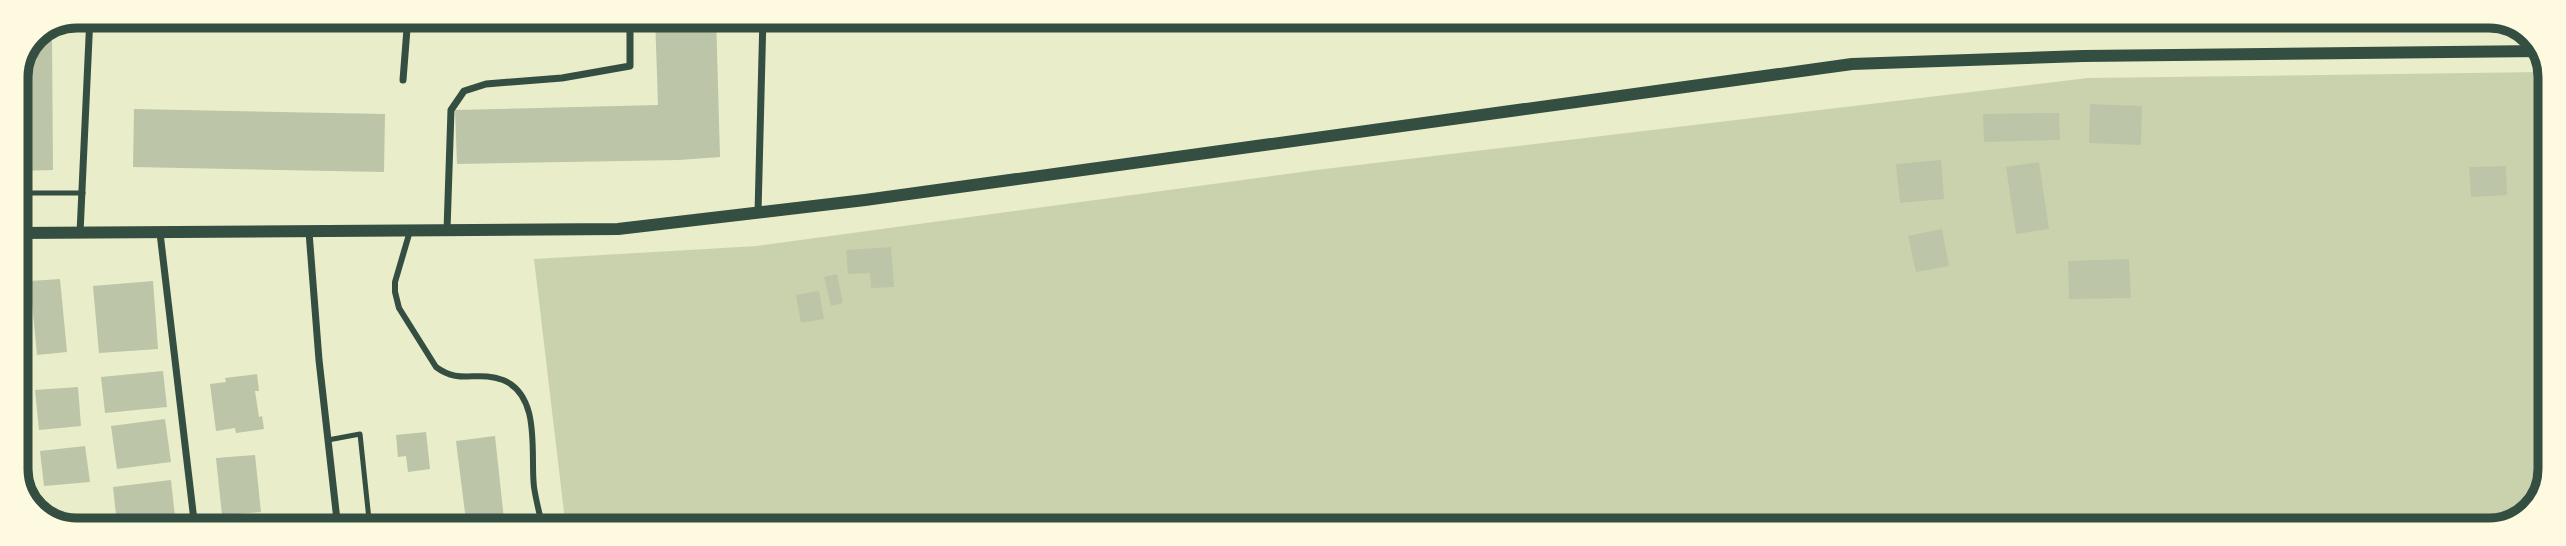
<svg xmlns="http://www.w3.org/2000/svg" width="2566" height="546" font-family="Lato,sans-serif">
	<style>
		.green { fill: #cad2ad }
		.building { fill: #bcc5a7 }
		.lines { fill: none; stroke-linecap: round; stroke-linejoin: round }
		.service { stroke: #344e41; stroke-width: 5 }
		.pedestrian { stroke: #344e41; stroke-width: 6 }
		.minor { stroke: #344e41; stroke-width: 7 }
		.tertiary { stroke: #344e41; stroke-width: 12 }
		.rim { fill: none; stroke: #344e41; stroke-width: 9 }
	</style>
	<rect width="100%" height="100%" fill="#e9edc9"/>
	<!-- green -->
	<polygon class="green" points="2550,72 2549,481 2529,515 2489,530 566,529 534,259 757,246 1316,170 2088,78"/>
	<!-- building -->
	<g class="building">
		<polygon points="655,16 716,16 720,157 679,160 457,164 455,110 658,105"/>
		<polygon points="32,38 52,38 53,170 16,171 16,77"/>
		<polygon points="2090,104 2142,106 2141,145 2089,143"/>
		<polygon points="134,109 385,114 384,172 133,167"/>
		<polygon points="2059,113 2060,140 1984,142 1983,114"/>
		<polygon points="1941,160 1944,199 1900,203 1896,164"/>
		<polygon points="2039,162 2049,229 2016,234 2006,167"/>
		<polygon points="2506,166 2507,195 2471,197 2469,167"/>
		<polygon points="1942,229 1949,266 1916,272 1908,236"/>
		<polygon points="891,247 894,287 871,288 870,273 848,274 846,250"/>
		<polygon points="2129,259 2131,298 2069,299 2068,261"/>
		<polygon points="837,274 843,303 831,306 824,277"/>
		<polygon points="60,279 67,352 37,355 30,281"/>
		<polygon points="153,281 158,349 99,353 93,286"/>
		<polygon points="819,291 824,319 801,323 796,295"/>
		<polygon points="163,371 167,407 105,413 101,377"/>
		<polygon points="257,374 259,391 255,391 259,417 262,416 264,429 236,433 235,428 216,431 210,384 226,382 225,378"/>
		<polygon points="78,387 81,426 39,430 35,390"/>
		<polygon points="165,419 171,462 117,469 111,426"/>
		<polygon points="426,432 430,469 408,472 406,456 398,457 396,435"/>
		<polygon points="495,436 505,529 467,529 456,441"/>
		<polygon points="85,446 90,482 44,486 40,451"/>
		<polygon points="255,455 261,512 222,515 216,458"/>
		<polygon points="171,480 175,517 117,524 113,487"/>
		<polygon points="77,515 78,529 65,529 46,518"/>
		<polygon points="318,524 318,529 296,529 295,528"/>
	</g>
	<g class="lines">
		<!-- service -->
		<g class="service">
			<polyline points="16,193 83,193"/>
			<polyline points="328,440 360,434 370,529"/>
		</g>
		<!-- pedestrian -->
		<path class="pedestrian" d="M410 231 395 282V292L399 308 436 367C460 385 477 370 503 380 542 396 530 455 534 487 536 501 540 515 543 529"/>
		<!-- minor -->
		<g class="minor">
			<polyline points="403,80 408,16"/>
			<polyline points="758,213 763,16"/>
			<polyline points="447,230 451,110 464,91 486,84 562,78 630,66 630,16"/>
			<polyline points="309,232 319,360 338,529"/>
			<polyline points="80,233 90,16"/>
			<polyline points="160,233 195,529"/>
		</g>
		<!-- tertiary -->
		<polyline class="tertiary" points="16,233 618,229 865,200 1852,64 2083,56 2541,51"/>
	</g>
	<!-- crop -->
	<path d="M0 0H2566V546H0ZM77 28H2489A49 49 0 0 1 2538 77V469A49 49 0 0 1 2489 518H77A49 49 0 0 1 28 469V77A49 49 0 0 1 77 28Z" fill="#fefae0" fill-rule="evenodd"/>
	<path class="rim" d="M77 28H2489A49 49 0 0 1 2538 77V469A49 49 0 0 1 2489 518H77A49 49 0 0 1 28 469V77A49 49 0 0 1 77 28Z"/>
</svg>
